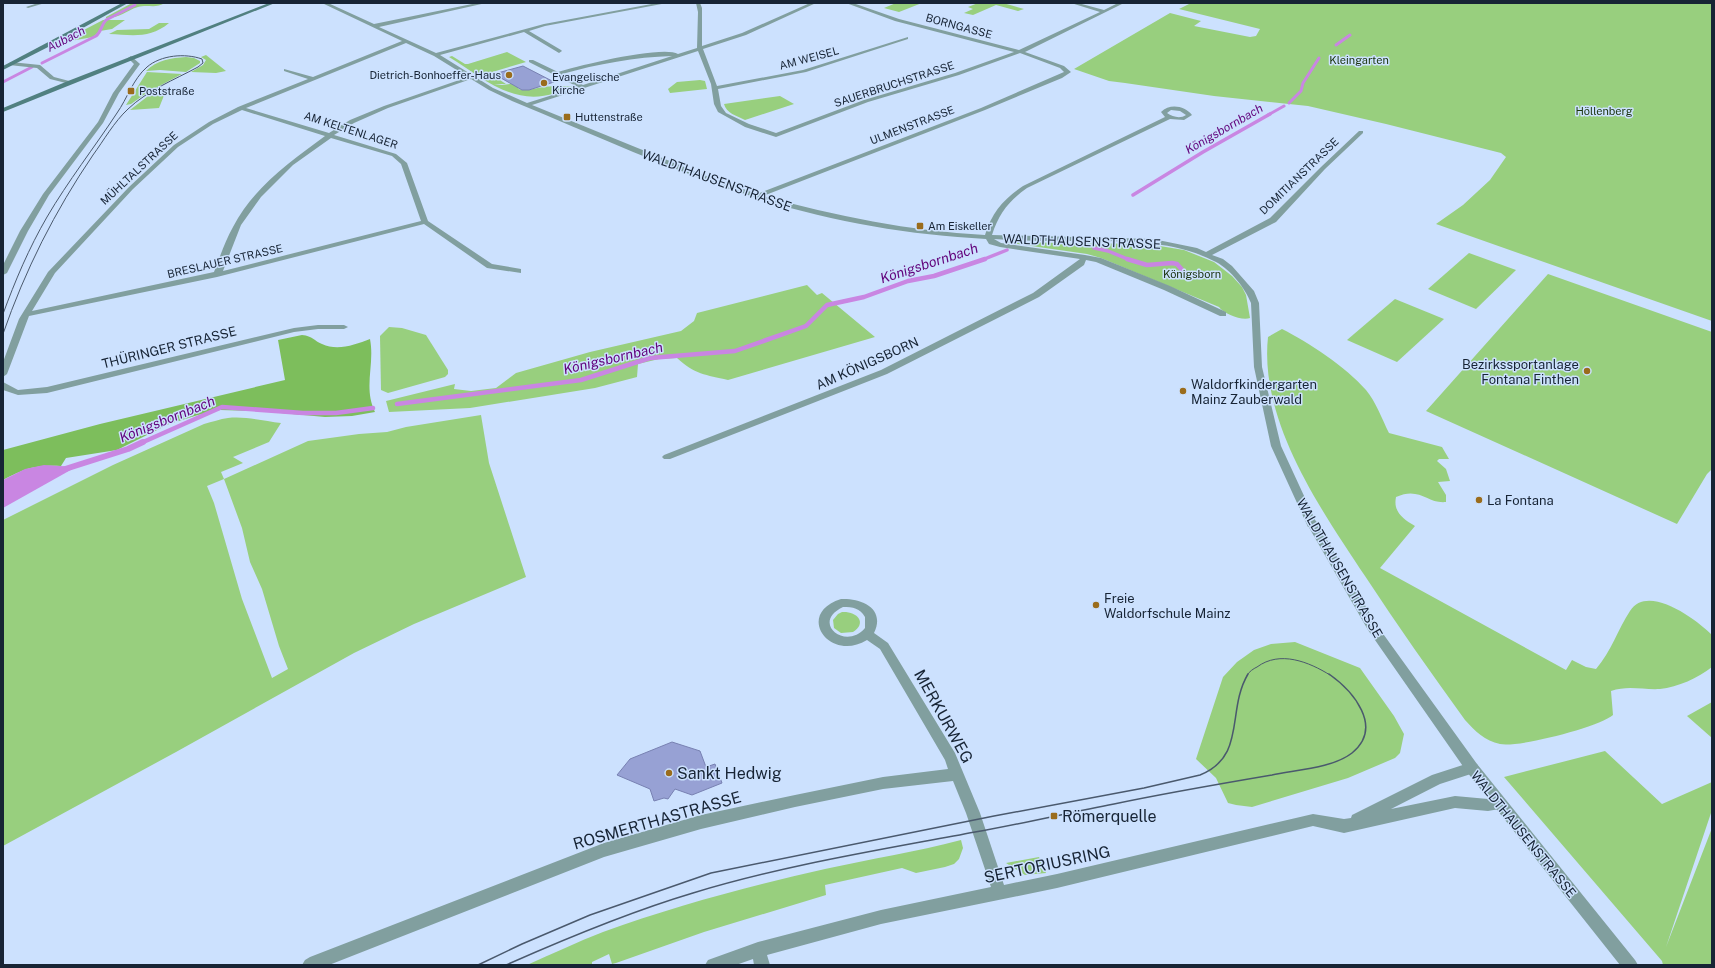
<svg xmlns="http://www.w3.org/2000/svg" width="1715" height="968" font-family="'Public Sans',sans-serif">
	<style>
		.green { fill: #98cf7e; fill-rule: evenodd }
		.forest { fill: #7dbe5c }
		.water { fill: #c986e2 }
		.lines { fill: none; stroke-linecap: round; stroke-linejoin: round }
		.stream-far3 { stroke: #c986e2; stroke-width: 3 }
		.stream-far2 { stroke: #c986e2; stroke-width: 3.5 }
		.stream-far1 { stroke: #c986e2; stroke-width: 4.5 }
		.stream { stroke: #c986e2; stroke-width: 6 }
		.building { fill: #97a1d4; stroke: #7881b2 }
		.minor { fill: #819f9f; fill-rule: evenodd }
		.tertiary { fill: #819f9f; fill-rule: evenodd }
		.secondary { fill: #518080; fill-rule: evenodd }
		.tram-far1 { stroke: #4a596d; stroke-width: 1 }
		.tram { stroke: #4a596d; stroke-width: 1.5 }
		.poi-dot { fill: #9a6c1c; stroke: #cce1fe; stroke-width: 1.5 }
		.labels { text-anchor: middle; stroke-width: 3; stroke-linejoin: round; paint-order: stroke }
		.far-street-label { font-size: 11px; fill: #172435; stroke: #cce1fe }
		.far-park-label { font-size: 11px; fill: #1a330b; stroke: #cce1fe }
		.far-poi-label { font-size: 11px; fill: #172435; stroke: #cce1fe; text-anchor: start }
		.far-water-label { font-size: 12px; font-style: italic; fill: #62047c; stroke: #cce1fe }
		.street-label { font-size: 13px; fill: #172435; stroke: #cce1fe }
		.poi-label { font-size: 13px; fill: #172435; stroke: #cce1fe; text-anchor: start }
		.water-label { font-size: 14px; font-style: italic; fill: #62047c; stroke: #cce1fe }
		.near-street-label { font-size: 16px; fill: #172435; stroke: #cce1fe }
		.near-poi-label { font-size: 16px; fill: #172435; stroke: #cce1fe; text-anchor: start }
	</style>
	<rect width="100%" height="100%" fill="#cce1fe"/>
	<!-- green -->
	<g class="green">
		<path d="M132 3H165C155 9 148 4 138 7 125 11 121 18 106 18V17Z"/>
		<polygon points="896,3 922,3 899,12 884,8"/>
		<polygon points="978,3 1003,3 1024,9 1018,11 996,5 973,15 964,13 973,9 968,7"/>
		<polygon points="1191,3 1712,3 1712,321 1436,224 1463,205 1490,180 1506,157 1501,153 1386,124 1308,106 1214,96 1125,83 1109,81 1074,69 1170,13 1201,21 1194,26 1250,37 1256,36 1260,29 1179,9"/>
		<polygon points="103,20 125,20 112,29 100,31 93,37 59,43"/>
		<path d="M159 23H169C150 39 132 35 109 34L117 30 149 29Z"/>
		<path d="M507 52 526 62 489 73 506 84H494L502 85 518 83 521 86 518 89C527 92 535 88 544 87 548 86 568 86 573 87 568 90 561 92 555 93 514 107 483 78 449 57L452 56 465 64H468Z"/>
		<polygon points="206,55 226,71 216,73 191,72 203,65 206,60 201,57"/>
		<path d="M186 57 194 58 200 61V63L186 72 160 70 146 71C157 60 171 58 186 57Z"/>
		<polygon points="147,72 182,74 148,92 131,104 126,105"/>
		<polygon points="700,80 705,81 707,89 670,93 668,89 677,82"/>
		<polygon points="163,88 167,88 159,108 130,110 152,93"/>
		<path d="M780 96 794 104 745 120C737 116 726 113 724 104Z"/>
		<path d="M1004 242 1148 244 1184 250 1214 262 1232 276 1242 287 1246 295 1250 318C1242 321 1224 314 1219 307L1101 258 1087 254Z"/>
		<polygon points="1469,253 1516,270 1476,309 1428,289"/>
		<polygon points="1548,274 1712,332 1712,469 1707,474 1677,524 1426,411"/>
		<path d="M807 285 817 295 822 293 875 337 728 380C706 375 694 374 677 358L659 359 638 364 637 377 595 388 470 408 389 412 386 401 455 384 454 389 471 391 496 388 516 373 590 352 681 331 694 321 697 313Z"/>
		<polygon points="1395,299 1444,319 1397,362 1347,340"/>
		<polygon points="389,327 402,328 426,335 448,370 448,374 445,377 388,393 381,390 380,336"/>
		<path d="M1282 329C1308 342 1346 367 1366 390 1376 402 1382 419 1389 433L1442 447 1449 459H1439L1437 461 1446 469 1450 481 1438 482 1446 495V502C1427 504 1420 486 1396 497 1393 512 1403 519 1415 526L1380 568 1566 670 1572 660 1586 667 1596 669C1611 652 1618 629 1630 611 1648 583 1697 620 1712 635V667C1698 678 1678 687 1660 689 1643 690 1628 685 1611 691L1613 715C1599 727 1518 748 1500 744 1485 741 1475 731 1465 720 1431 673 1397 625 1365 576 1321 510 1259 421 1268 337Z"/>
		<path d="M481 415 489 463 526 577 414 624 354 653 176 752 3 846V520L113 465 204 424C212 422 220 419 228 418 245 416 264 421 281 423L269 442 233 457 243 463 221 472 224 479 308 441 359 434 387 432 406 427ZM224 479 242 528 250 562 262 589 279 646 288 669 272 678 242 599 214 503 207 486Z"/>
		<path d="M842 612C856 611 868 622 853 632L841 633 834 628 833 620 838 614Z"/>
		<polygon points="1295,642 1360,668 1394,716 1404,734 1400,753 1395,758 1348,778 1252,807 1236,805 1228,803 1216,778 1196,759 1223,677 1237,662 1254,650 1271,644"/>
		<polygon points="1712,702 1712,738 1687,716"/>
		<polygon points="1605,751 1662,804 1712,782 1712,810 1666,947 1712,828 1712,965 1663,965 1662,961 1504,777"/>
		<path d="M961 840 963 848 959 859 954 864 945 867 916 873 902 868 825 885 826 895 704 932 616 963 612 964 609 954 592 962V965H527C552 954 577 942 603 932 675 906 750 886 825 869 870 859 916 852 961 840Z"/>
		<polygon points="1039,857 1046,873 1025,875 1006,863"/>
	</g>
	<!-- forest -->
	<path class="forest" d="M302 335C313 336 314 341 322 344 337 351 355 345 370 339 375 365 363 387 375 412L352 416 325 417 259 411 220 410 198 415 169 424 117 450 66 458 61 466C35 465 26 468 3 480V450L100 424 285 380 278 340Z"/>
	<!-- water -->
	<polygon class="water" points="44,465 76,467 3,508 3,480 25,469"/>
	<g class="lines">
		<!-- stream-far3 -->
		<g class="stream-far3">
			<polyline points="1336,45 1350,35"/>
			<path d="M42 63 96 36C102 31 101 25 106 20L135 5"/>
			<polyline points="3,82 32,67"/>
			<polyline points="1289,103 1301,91 1303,83 1319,58"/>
			<polyline points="1268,115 1284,106"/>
		</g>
		<!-- stream-far2 -->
		<g class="stream-far2">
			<polyline points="1133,195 1203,152 1270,114"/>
			<polyline points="1094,248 1108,251 1130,260"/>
			<polyline points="982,260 1007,250"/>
		</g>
		<!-- stream-far1 -->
		<g class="stream-far1">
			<polyline points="1127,259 1147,265 1172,263 1177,264 1184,272 1190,275"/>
			<polyline points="397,404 581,380 650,358 735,351 806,326 827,305 864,297 908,281 934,276 985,259"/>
			<polyline points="141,443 222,407 303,413 336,413 373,408"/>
		</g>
		<!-- stream -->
		<polyline class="stream" points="62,470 128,449 143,442"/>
	</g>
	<!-- building -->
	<g class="building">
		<polygon points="523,66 554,82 529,90 522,90 494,74"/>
		<polygon points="672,742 700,751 706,767 715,764 722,783 692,795 675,789 668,799 664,798 654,801 650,789 617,775 630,759"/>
	</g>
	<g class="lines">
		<!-- minor -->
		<g class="minor">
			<polygon points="38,3 45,3 28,8 26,7"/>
			<path d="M322 3H328L374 24 477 3H486L379 27 436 53 544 24 657 3H667L545 26 529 31 561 50 562 51 559 53 524 32 440 55 493 88 527 103 578 87 529 62V60H533L558 72C577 66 663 45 678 54L697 48 698 12 696 3H700L702 8V46L742 33 810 3H816L746 35 703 49 717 86 803 70 908 37V39L806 72 718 89 721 106 726 113 749 124 776 133 864 100 955 73 1014 52 895 21 846 3H853L899 19 1019 50 1100 12 1071 3H1078L1104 10 1118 3H1124L1025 52 1064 66 1071 72 1062 78 985 110 763 196C836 216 909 231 985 235 992 212 1004 199 1023 186L1165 117 1161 112C1170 103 1185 106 1192 115L1184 120 1170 119 1027 188C1009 201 999 213 992 235L1153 239 1197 248 1206 252 1270 218 1321 167 1359 131H1363V133L1325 169 1276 222 1212 255 1223 259 1232 266 1254 291 1259 303 1262 367 1281 446 1317 524 1316 527H1308L1271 446 1254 367 1251 303C1245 288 1231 270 1216 262 1176 241 1130 241 1085 241 1055 241 1024 241 994 239L1001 243 1085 255 1101 258 1170 286 1226 312V316H1220L1164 290 1096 262 1086 260 1084 265 1039 297 887 374 670 459H664L662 457 664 455 881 370 1033 293 1080 259 1000 247 989 244 986 239C909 235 831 222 757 198 675 172 592 134 512 101L489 90 471 79 388 108 354 123 334 135 396 154 407 163 428 221 492 264 521 269V273L487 268 424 224 217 277 29 316 7 374 3 377V362L19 319 48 272 129 187 174 145 209 122 238 107 308 79 284 71V69L313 77 402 41ZM406 43 434 56 468 77 384 106 350 120 329 133 246 108ZM698 51 711 84 714 104 718 112 745 127 776 137 868 102 959 75 1020 53 1060 68 1064 72 981 108 757 194 704 175 532 105ZM672 56 583 85 562 74C598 64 635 57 672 56ZM242 110 325 136C290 162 254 187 233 227 225 241 220 257 214 272L32 311 55 273 133 189 178 147 213 124ZM1171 110 1180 111 1186 115C1180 119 1173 117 1167 113ZM331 138 392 156 401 164 421 221 223 271 241 225 261 197 293 165Z"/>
			<polygon points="131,56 140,64 119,93 103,123 49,195 28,231 7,273 3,275 3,265 20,231 43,194 98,122 113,93 134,64 128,58"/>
			<polygon points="11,62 40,65 54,77 73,82 70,84 50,79 37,68 9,65 8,64"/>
			<polygon points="318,325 344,325 348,327 344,329 318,329 294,332 47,393 18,395 3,390 3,382 18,390 47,387 294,328"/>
			<path d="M841 599C861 598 886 608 874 633L888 643 955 753 980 813 1004 885 1057 874 1313 814 1344 819 1351 818 1352 815 1432 775 1472 762 1477 764 1479 768 1477 772 1440 784 1391 809 1455 796 1488 799 1500 798 1505 800 1507 804 1505 808 1488 811 1455 808 1344 833 1313 826 1057 888 881 924 767 955 770 965H754L753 959 736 965H705L708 960 758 942 881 910 991 887 966 813 953 781 883 789 795 807 701 829 604 857 329 965H302L305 960 310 957 604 843 701 815 795 795 883 777 948 769 945 760 880 649 867 640C830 663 794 614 841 599ZM843 607C853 607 860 608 865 617V628C846 651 810 623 843 607Z"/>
		</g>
		<!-- tertiary -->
		<polygon class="tertiary" points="1312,520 1316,521 1376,624 1477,764 1635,960 1638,965 1620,965 1467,772 1368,630 1307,524 1308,521"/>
		<!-- secondary -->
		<g class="secondary">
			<polygon points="122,3 128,3 54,44 3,70 3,66"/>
			<polygon points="269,3 275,3 3,112 3,108 68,81"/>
		</g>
		<!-- tram-far1 -->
		<g class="tram-far1">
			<path d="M3 314C15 281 29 248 47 217 68 181 94 148 117 113 127 99 133 79 147 67 161 55 185 53 202 59L203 63 198 67C174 80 148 90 128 109 114 122 104 140 93 155 55 211 25 270 3 334"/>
			<path d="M1247 675C1250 671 1253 669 1257 667 1280 650 1309 662 1330 675"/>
		</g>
		<!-- tram -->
		<g class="tram">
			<path d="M478 965 522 944 590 915 711 873 994 816 1144 788 1200 775C1247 756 1226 711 1248 674"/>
			<path d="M506 965C567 938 629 912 693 893 785 865 880 850 975 832 1021 824 1067 813 1114 804 1166 793 1219 784 1272 775 1295 770 1333 768 1352 753 1384 727 1353 691 1329 674"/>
		</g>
	</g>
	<!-- markers -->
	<g class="poi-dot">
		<circle cx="509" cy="75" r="4"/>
		<circle cx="544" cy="83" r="4"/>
		<rect x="127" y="87" width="8" height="8" rx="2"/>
		<rect x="563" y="113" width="8" height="8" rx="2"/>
		<rect x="916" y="222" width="8" height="8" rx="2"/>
		<circle cx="1587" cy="371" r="4"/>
		<circle cx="1183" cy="391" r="4"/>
		<circle cx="1479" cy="500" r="4"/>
		<circle cx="1096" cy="605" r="4"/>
		<circle cx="669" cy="773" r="4"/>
		<rect x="1050" y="812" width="8" height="8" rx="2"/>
	</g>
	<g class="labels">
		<!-- far-street labels -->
		<g class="far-street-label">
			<text transform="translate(959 26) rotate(15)" y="4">BORNGASSE</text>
			<text transform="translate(809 58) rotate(-15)" y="4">AM WEISEL</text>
			<text transform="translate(894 84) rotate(-18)" y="4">SAUERBRUCHSTRASSE</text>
			<text transform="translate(912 125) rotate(-21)" y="4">ULMENSTRASSE</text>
			<text transform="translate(351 130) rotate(18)" y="4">AM KELTENLAGER</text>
			<text transform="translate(139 168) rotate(-43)" y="4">MÜHLTALSTRASSE</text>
			<text transform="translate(1299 176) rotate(-44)" y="4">DOMITIANSTRASSE</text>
			<text transform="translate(225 261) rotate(-13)" y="4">BRESLAUER STRASSE</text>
		</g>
		<!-- far-park labels -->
		<g class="far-park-label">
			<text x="1359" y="64">Kleingarten</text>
			<text x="1604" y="115">Höllenberg</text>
			<text x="1192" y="278">Königsborn</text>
		</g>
		<!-- far-poi labels -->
		<g class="far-poi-label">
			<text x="501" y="79" text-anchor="end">Dietrich-Bonhoeffer-Haus</text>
			<text x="552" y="81">Evangelische<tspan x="552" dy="13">Kirche</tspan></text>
			<text x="139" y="95">Poststraße</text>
			<text x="575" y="121">Huttenstraße</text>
			<text x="928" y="230">Am Eiskeller</text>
		</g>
		<!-- far-water labels -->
		<g class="far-water-label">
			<text transform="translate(66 39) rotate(-27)" y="4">Aubach</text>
			<text transform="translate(1224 129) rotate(-30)" y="4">Königsbornbach</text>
		</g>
		<!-- street labels -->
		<g class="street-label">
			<text transform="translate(717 180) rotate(20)" y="5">WALDTHAUSENSTRASSE</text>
			<text transform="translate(1082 241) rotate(2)" y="5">WALDTHAUSENSTRASSE</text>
			<text transform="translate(169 347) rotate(-14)" y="5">THÜRINGER STRASSE</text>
			<text transform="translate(867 363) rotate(-24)" y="5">AM KÖNIGSBORN</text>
			<text transform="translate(1340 568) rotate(60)" y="5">WALDTHAUSENSTRASSE</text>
			<text transform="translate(1524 834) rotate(51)" y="5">WALDTHAUSENSTRASSE</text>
		</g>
		<!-- poi labels -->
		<g class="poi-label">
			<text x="1579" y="369" text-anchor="end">Bezirkssportanlage<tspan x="1579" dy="15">Fontana Finthen</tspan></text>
			<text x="1191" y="389">Waldorfkindergarten<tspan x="1191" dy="15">Mainz Zauberwald</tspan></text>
			<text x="1487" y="505">La Fontana</text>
			<text x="1104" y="603">Freie<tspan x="1104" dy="15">Waldorfschule Mainz</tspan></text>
		</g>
		<!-- water labels -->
		<g class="water-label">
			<text transform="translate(929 263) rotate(-18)" y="5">Königsbornbach</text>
			<text transform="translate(613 358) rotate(-13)" y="5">Königsbornbach</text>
			<text transform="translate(167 419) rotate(-22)" y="5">Königsbornbach</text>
		</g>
		<!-- near-street labels -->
		<g class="near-street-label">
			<text transform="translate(944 716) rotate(61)" y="6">MERKURWEG</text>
			<text transform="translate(657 820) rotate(-16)" y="6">ROSMERTHASTRASSE</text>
			<text transform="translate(1047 864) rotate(-12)" y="6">SERTORIUSRING</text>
		</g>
		<!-- near-poi labels -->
		<g class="near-poi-label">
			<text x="677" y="779">Sankt Hedwig</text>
			<text x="1062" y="822">Römerquelle</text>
		</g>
	</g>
	<!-- border -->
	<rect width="1715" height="968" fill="none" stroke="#172435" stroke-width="8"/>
</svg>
